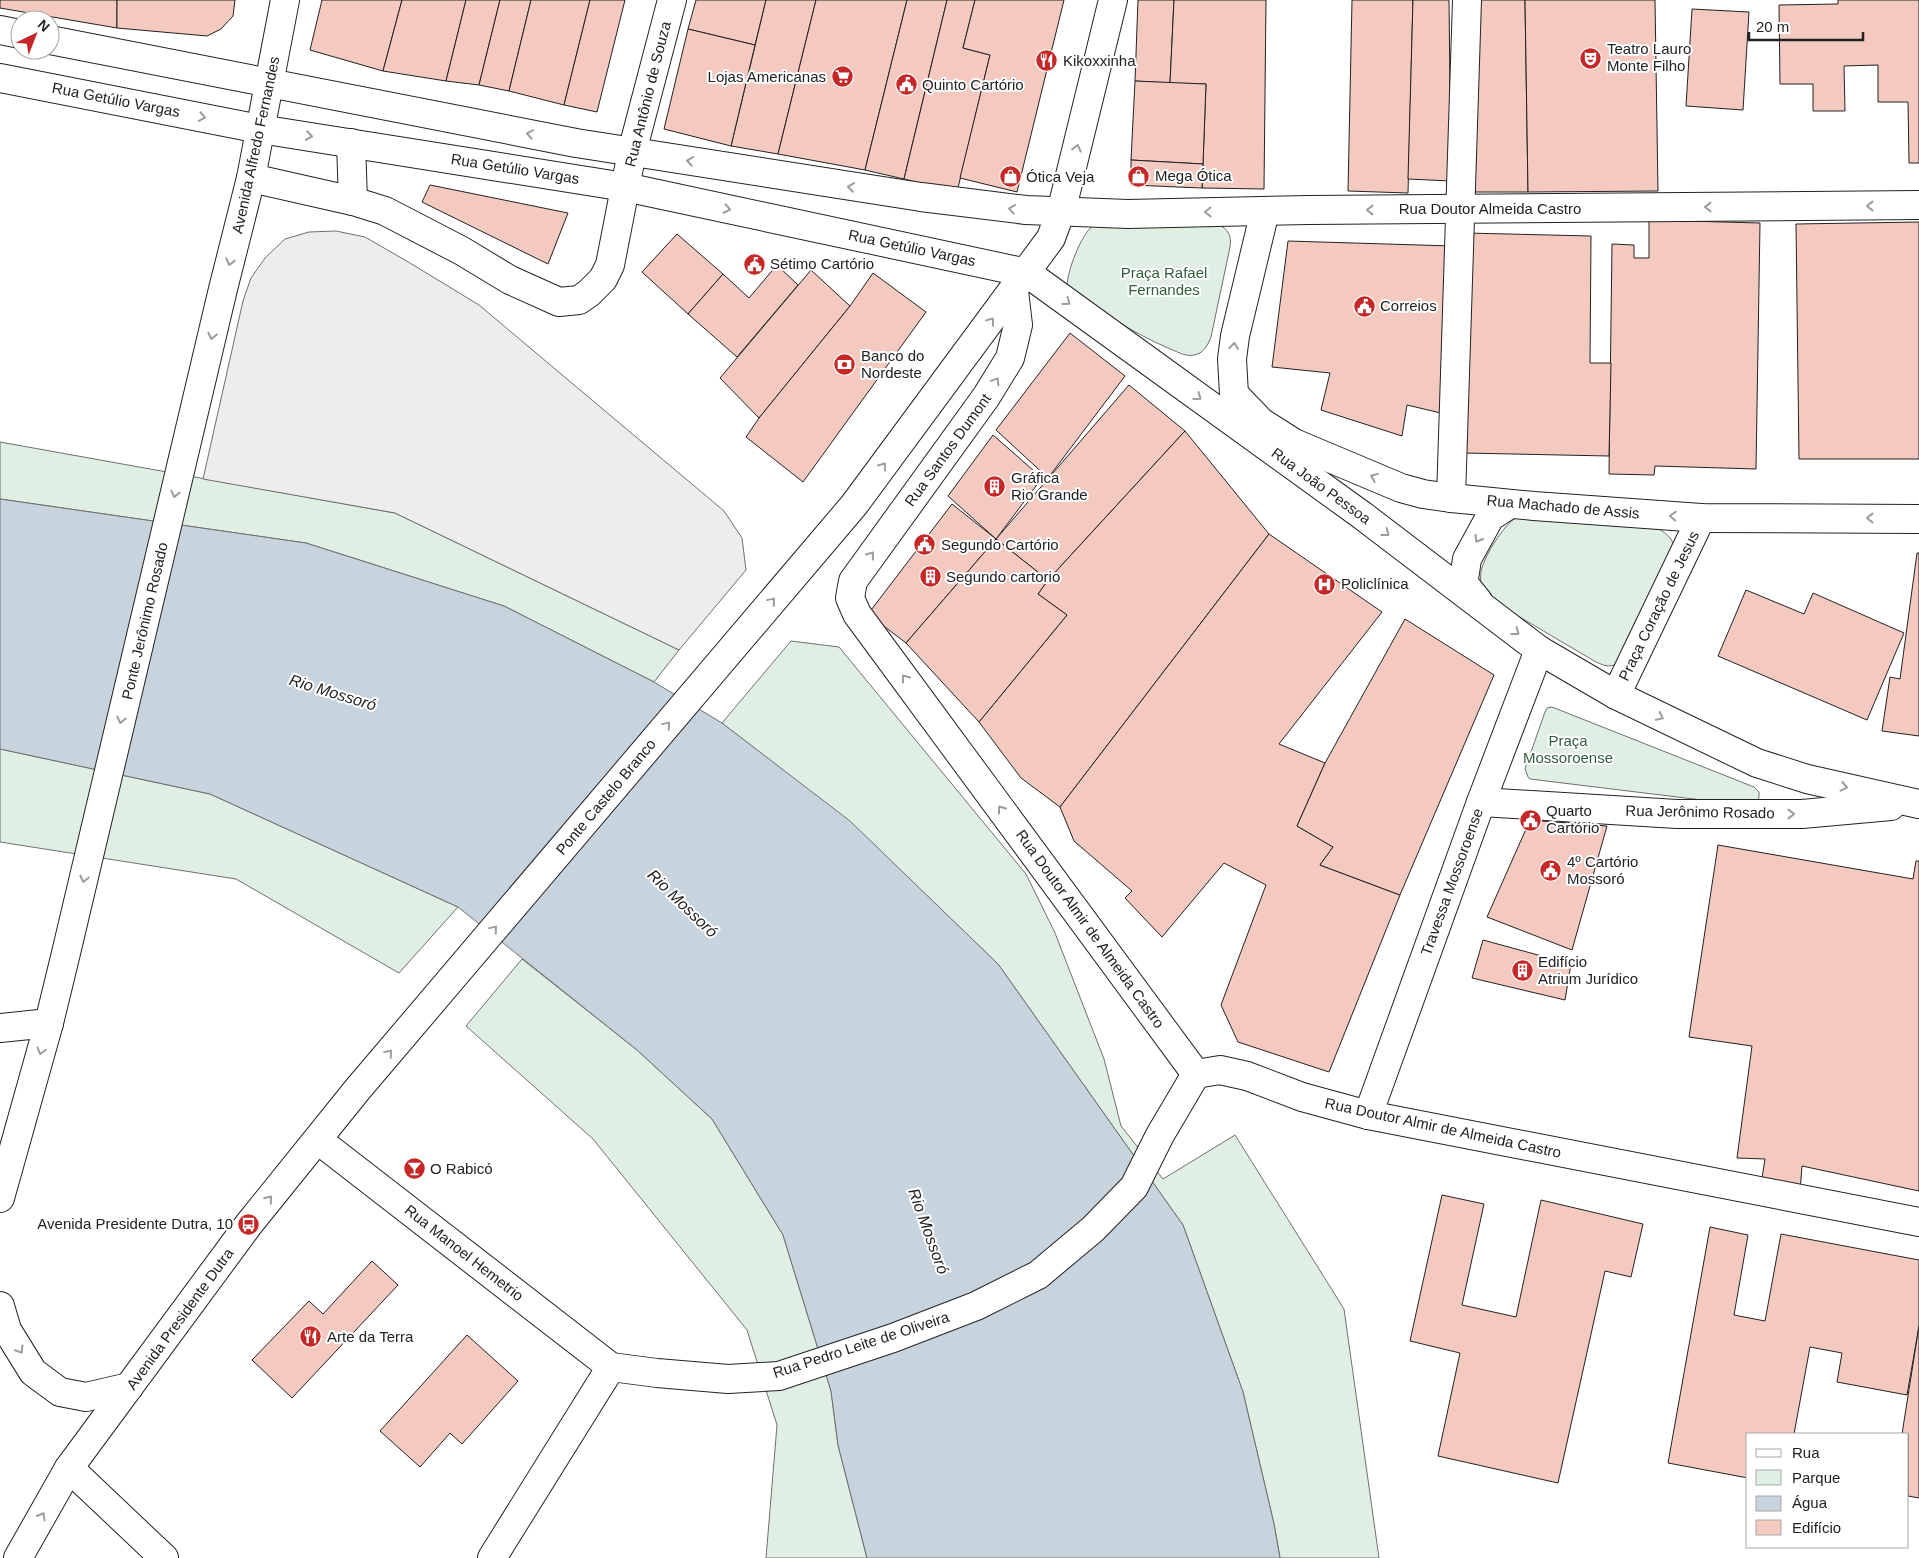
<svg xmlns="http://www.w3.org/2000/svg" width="1919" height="1558" font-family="Helvetica,sans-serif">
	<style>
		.green { fill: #e0efe3; stroke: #6f6f6f }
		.parking { fill: #ededed; stroke: #6f6f6f }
		.water { fill: #c7d3dd; stroke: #6f6f6f }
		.building { fill: #f3c9c0; stroke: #222 }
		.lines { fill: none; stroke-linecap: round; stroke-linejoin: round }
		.street-casing { stroke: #222; stroke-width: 30 }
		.secondary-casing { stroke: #222; stroke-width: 30 }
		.street { stroke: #fff; stroke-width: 28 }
		.secondary { stroke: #fff; stroke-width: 28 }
		.oneway { stroke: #9c9c9c }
		.labels { text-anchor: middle; stroke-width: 4; stroke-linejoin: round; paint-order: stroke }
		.poi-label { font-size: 15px; fill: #222; stroke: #fff; text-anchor: start }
		.street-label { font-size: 15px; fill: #222; stroke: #fff }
		.park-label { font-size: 15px; fill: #2f5e38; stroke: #fff }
		.water-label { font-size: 16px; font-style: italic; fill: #222; stroke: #fff }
	</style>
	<rect width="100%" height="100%" fill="#fff"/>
	<!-- green -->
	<g class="green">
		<path d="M1218 224C1228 229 1232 236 1230 247L1211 337C1208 345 1203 354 1194 355 1185 357 1176 351 1168 348 1131 332 1099 311 1067 286 1067 272 1081 234 1093 226Z"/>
		<polygon points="0,442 395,513 679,650 654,682 504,606 306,543 0,499"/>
		<path d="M1516 518 1659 529C1666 533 1673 539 1674 547L1616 664C1609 668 1603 665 1596 662L1501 606 1481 588C1481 583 1480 577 1481 572 1483 558 1504 524 1516 518Z"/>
		<polygon points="791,641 839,647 1026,874 1055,933 1104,1059 1121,1126 1163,1179 1235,1135 1344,1309 1379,1558 1280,1558 1274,1524 1243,1392 1183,1225 998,964 856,828 722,723"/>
		<polygon points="1552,707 1754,787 1759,792 1759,798 1751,806 1530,779 1528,777 1525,769 1545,712 1547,708"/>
		<polygon points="0,749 210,794 458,907 399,973 236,879 0,842"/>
		<polygon points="522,959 637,1050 712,1119 783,1235 831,1391 838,1445 867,1558 766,1558 777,1425 747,1330 593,1139 466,1026"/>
	</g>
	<!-- parking -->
	<polygon class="parking" points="336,231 365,237 410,263 479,305 724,511 742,538 746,570 679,650 395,513 203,479 243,301 251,278 265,258 285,239 309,232"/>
	<!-- water -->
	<polygon class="water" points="0,499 306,543 504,606 654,682 722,723 850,821 998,964 1183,1225 1243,1392 1274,1524 1280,1558 867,1558 838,1445 831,1391 783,1235 712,1119 637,1050 458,907 210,794 0,749"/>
	<!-- building -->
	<g class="building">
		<polygon points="0,0 117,0 117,28 0,8"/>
		<polygon points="117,0 235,0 233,16 221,29 207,36 117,28"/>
		<polygon points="322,0 402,0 383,71 310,50"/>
		<polygon points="402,0 466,0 446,81 383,71"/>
		<polygon points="466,0 500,0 479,85 446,81"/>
		<polygon points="500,0 531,0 509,91 479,85"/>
		<polygon points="531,0 590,0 564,105 509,91"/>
		<polygon points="590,0 625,0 597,112 564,105"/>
		<polygon points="696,0 766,0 755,45 688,29"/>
		<polygon points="766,0 816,0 778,154 731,146"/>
		<polygon points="816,0 907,0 865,170 778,154"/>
		<polygon points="907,0 947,0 904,179 865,170"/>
		<polygon points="947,0 975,0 963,48 990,55 957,192 904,179"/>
		<polygon points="975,0 1064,0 1017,192 960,178 990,55 963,48"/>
		<polygon points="1138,0 1174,0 1170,83 1135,81"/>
		<polygon points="1174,0 1266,0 1264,189 1202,188 1206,84 1170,83"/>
		<polygon points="1352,0 1413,0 1408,193 1348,191"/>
		<polygon points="1413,0 1449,0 1451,181 1408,179"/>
		<polygon points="1480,0 1525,0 1528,192 1475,192"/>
		<polygon points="1525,0 1655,0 1658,191 1528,192"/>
		<polygon points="1838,0 1919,0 1919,163 1909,163 1908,102 1878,102 1878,65 1844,66 1845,111 1813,111 1813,84 1780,84 1779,5 1838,4"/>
		<polygon points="1692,9 1749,12 1743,110 1686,106"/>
		<polygon points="688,29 755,45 731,146 664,129"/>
		<polygon points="1135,81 1206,84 1203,164 1131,160"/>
		<polygon points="1131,160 1203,164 1202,188 1131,185"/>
		<polygon points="430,185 568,213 548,264 422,202"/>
		<polygon points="1649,220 1760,223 1756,469 1655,466 1654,475 1609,474 1612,244 1634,245 1634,258 1649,258"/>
		<polygon points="1919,222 1919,459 1799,459 1796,224"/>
		<polygon points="1466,233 1591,236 1590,363 1611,363 1609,456 1464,453"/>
		<polygon points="677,234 723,274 688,314 642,272"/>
		<polygon points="1288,241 1452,246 1441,413 1407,405 1402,436 1321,410 1330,373 1272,367"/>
		<polygon points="777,265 798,285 737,357 688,314 723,274 749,298"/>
		<polygon points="811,270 850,306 759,418 720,378"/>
		<polygon points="873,273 926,312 803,482 746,437 759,418 850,306"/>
		<polygon points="1070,333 1125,376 1048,478 996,430"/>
		<polygon points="1129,385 1185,431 1048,580 996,539"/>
		<polygon points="1185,431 1269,534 1060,807 1021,778 979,722 1067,615 1038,594 1048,580"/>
		<polygon points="993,435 1042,478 996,539 948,496"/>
		<polygon points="952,504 996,539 906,643 868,614"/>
		<polygon points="1269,534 1382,612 1279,744 1325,763 1297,826 1333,847 1320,865 1400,895 1329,1072 1238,1042 1221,1005 1266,885 1224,863 1162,937 1125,898 1132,891 1074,841 1060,807"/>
		<polygon points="996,539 1048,580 1038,594 1067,615 979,722 906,643"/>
		<polygon points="1917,553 1919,553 1919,736 1882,731 1890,677 1900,679"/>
		<polygon points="1746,590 1804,614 1813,593 1904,633 1867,720 1718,656"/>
		<polygon points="1405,619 1494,675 1400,895 1320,865 1333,847 1297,826 1325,763"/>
		<polygon points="1530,820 1607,826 1572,950 1487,917"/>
		<polygon points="1718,845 1913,879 1916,861 1919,861 1919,1191 1802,1166 1800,1192 1761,1184 1765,1159 1737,1158 1752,1046 1689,1037"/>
		<polygon points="1483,940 1571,964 1565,1000 1472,978"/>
		<polygon points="1442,1195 1484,1204 1462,1305 1516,1317 1541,1200 1643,1224 1631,1277 1605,1271 1558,1483 1438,1456 1460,1353 1410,1341"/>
		<polygon points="1710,1227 1748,1235 1734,1315 1765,1321 1781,1234 1919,1260 1919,1326 1907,1395 1837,1382 1842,1353 1810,1347 1794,1434 1748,1434 1748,1478 1668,1463"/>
		<polygon points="372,1261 398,1285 292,1398 252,1360 309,1301 323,1314"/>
		<polygon points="1919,1326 1919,1498 1908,1496 1908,1434 1902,1434"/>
		<polygon points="467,1335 518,1381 462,1444 450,1433 420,1467 380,1431"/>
	</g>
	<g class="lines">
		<defs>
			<g id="street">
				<polyline points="0,30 20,34"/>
				<polyline points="50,40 576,143 921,197 1026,210 1128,214 1309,210 1919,205"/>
				<polyline points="0,78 260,129 625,187 1027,273 1363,516 1539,650 1616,695 1757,763 1807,779 1919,804"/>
				<polyline points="351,143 353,201"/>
				<polyline points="251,178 353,201 385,211 462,251 510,280 559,302 579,300 589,293 603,279 610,265 632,152 672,0"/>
				<polyline points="1265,211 1235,336 1232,359 1234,394 1261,422 1294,443 1401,488 1423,494 1451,498 1534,506 1701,518 1919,519"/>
				<polyline points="1014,291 1018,325 1010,358 986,397 853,581 850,598 857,614 1196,1074"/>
				<polyline points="1451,498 1467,0"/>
				<polyline points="1478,601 1465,585 1464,579 1467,559 1490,517 1510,504"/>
				<polyline points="1616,695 1701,518"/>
				<polyline points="1481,802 1677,814 1802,814 1891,806"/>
				<polyline points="0,1028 49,1023"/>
				<polyline points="1196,1074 1220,1070 1247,1076 1302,1097 1368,1115 1919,1222"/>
				<polyline points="1368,1115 1481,802 1539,650"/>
				<polyline points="318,1140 611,1367"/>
				<polyline points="611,1367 657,1373 728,1379 779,1376 893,1338 976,1306 1038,1275 1093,1229 1134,1187 1160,1135 1196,1074"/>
				<polyline points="69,1468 164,1558"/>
				<polyline points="492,1558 611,1367"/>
			</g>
			<g id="secondary">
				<polyline points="0,1198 49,1023 66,953 223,289 251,178 285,0"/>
				<polyline points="0,1306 7,1330 33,1372 60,1392 86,1397 129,1387"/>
				<polyline points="18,1558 69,1468 249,1224 357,1090 854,505 1051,238 1062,208 1113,0"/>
			</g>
		</defs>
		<!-- street casing -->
		<use href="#street" class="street-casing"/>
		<!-- secondary casing -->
		<use href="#secondary" class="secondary-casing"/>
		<!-- street -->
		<use href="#street" class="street"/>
		<!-- secondary -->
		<use href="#secondary" class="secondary"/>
	</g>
	<!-- one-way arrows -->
	<defs><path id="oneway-chevron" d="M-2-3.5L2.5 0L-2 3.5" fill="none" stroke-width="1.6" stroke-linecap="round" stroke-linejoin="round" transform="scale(1.25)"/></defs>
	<g class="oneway">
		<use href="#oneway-chevron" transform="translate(202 117) rotate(11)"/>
		<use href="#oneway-chevron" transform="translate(530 134) rotate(-169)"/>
		<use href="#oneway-chevron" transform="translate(309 136) rotate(9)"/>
		<use href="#oneway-chevron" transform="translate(1077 148) rotate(-76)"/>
		<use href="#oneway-chevron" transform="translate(690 161) rotate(-171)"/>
		<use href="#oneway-chevron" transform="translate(851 187) rotate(-171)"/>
		<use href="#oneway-chevron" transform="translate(1870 206) rotate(180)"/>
		<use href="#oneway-chevron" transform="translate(1708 207) rotate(180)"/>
		<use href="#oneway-chevron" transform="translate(727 209) rotate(12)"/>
		<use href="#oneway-chevron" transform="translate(1012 209) rotate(-173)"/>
		<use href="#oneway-chevron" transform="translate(1370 210) rotate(180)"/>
		<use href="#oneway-chevron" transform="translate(1208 212) rotate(179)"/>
		<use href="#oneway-chevron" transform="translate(230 262) rotate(104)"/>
		<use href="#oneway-chevron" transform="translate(1067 302) rotate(36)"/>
		<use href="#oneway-chevron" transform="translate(991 321) rotate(-53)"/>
		<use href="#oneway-chevron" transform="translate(212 336) rotate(103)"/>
		<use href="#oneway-chevron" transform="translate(1234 346) rotate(-84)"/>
		<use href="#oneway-chevron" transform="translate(996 381) rotate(-59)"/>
		<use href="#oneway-chevron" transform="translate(1198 397) rotate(36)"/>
		<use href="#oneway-chevron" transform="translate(883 466) rotate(-53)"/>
		<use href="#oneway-chevron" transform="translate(1374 477) rotate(-158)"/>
		<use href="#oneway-chevron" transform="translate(175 494) rotate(103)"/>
		<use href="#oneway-chevron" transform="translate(1673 516) rotate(-176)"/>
		<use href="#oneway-chevron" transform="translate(1870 518) rotate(-180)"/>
		<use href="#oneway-chevron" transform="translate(1386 533) rotate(37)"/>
		<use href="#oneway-chevron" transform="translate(1478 539) rotate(120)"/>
		<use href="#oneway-chevron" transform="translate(871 555) rotate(-54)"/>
		<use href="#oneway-chevron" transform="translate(772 601) rotate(-50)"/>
		<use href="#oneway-chevron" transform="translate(1516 632) rotate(37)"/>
		<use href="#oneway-chevron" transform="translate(905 678) rotate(-126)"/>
		<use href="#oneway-chevron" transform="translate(1660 717) rotate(26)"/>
		<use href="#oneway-chevron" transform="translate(121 720) rotate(103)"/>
		<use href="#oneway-chevron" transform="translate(667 725) rotate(-50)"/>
		<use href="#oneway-chevron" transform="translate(1844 787) rotate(13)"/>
		<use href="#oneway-chevron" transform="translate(1001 809) rotate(-126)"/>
		<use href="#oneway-chevron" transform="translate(1791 814)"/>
		<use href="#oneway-chevron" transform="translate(84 879) rotate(103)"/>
		<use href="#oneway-chevron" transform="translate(494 929) rotate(-50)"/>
		<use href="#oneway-chevron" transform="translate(41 1051) rotate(106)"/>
		<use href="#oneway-chevron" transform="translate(389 1053) rotate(-50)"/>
		<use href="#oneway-chevron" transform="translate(269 1199) rotate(-51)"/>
		<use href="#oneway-chevron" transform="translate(20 1350) rotate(58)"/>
		<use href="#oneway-chevron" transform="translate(42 1516) rotate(-60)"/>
	</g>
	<!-- icons -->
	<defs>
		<symbol id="theatre-disc" viewBox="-11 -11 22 22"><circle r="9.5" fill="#c62828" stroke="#fff"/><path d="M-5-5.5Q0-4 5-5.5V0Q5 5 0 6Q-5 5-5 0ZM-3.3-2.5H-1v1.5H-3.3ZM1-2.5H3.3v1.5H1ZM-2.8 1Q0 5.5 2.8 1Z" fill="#fff"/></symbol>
		<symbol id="restaurant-disc" viewBox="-11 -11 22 22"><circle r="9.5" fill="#c62828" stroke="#fff"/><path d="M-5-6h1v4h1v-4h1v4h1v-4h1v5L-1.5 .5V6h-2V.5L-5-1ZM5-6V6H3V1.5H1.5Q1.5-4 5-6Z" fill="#fff"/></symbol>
		<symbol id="supermarket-disc" viewBox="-11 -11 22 22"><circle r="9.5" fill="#c62828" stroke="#fff"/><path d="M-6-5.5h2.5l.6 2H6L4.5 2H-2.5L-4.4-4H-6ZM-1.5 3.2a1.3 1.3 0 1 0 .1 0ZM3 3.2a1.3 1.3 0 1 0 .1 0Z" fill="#fff"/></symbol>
		<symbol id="civic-disc" viewBox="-11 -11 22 22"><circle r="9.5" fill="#c62828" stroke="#fff"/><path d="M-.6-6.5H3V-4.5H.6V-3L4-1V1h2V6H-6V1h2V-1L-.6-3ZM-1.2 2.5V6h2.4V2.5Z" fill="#fff"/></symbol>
		<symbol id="shop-disc" viewBox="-11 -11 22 22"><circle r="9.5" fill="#c62828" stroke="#fff"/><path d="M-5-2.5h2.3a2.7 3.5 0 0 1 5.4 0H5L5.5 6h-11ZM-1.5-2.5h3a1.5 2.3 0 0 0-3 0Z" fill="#fff"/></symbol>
		<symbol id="bank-disc" viewBox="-11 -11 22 22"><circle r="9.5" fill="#c62828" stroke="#fff"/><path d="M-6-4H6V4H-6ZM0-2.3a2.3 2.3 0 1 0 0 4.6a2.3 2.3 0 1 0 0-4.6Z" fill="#fff"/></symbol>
		<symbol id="building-disc" viewBox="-11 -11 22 22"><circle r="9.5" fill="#c62828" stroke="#fff"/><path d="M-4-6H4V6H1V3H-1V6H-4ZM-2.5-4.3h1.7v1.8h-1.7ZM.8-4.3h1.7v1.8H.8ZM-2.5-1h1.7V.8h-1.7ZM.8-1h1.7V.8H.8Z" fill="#fff"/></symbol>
		<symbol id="hospital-disc" viewBox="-11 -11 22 22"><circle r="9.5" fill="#c62828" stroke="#fff"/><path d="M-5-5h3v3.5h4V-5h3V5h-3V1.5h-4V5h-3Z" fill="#fff"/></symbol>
		<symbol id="bar-disc" viewBox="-11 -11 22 22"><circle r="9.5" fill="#c62828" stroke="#fff"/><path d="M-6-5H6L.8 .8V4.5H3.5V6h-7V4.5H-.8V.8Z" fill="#fff"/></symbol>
		<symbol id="bus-disc" viewBox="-11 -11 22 22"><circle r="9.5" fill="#c62828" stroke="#fff"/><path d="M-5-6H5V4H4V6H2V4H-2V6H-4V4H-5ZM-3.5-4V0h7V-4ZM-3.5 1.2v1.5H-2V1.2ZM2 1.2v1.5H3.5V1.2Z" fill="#fff"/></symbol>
	</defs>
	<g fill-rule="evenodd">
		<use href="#theatre-disc" x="1578" y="46" width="25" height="25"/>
		<use href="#restaurant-disc" x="1034" y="48" width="25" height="25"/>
		<use href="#supermarket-disc" x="830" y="64" width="25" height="25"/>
		<use href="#civic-disc" x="894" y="72" width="25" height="25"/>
		<use href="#shop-disc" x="1126" y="164" width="25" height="25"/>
		<use href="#shop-disc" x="998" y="164" width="25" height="25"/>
		<use href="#civic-disc" x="742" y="252" width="25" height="25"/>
		<use href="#civic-disc" x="1352" y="294" width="25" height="25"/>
		<use href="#bank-disc" x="832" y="352" width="25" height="25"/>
		<use href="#building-disc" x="982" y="474" width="25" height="25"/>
		<use href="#civic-disc" x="912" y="532" width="25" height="25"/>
		<use href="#building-disc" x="918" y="564" width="25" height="25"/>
		<use href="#hospital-disc" x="1312" y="572" width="25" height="25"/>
		<use href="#civic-disc" x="1518" y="808" width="25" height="25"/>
		<use href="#civic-disc" x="1538" y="858" width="25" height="25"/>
		<use href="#building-disc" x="1510" y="958" width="25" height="25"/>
		<use href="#bar-disc" x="402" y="1156" width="25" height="25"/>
		<use href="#bus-disc" x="236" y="1212" width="25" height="25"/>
		<use href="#restaurant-disc" x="298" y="1324" width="25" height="25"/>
	</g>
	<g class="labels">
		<!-- poi labels -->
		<g class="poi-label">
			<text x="1607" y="54">Teatro Lauro<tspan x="1607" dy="17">Monte Filho</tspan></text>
			<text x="1063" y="66">Kikoxxinha</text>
			<text x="826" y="82" text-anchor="end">Lojas Americanas</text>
			<text x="922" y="90">Quinto Cartório</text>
			<text x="1155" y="181">Mega Ótica</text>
			<text x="1026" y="182">Ótica Veja</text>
			<text x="770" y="269">Sétimo Cartório</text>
			<text x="1380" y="311">Correios</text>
			<text x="861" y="361">Banco do<tspan x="861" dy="17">Nordeste</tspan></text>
			<text x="1011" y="483">Gráfica<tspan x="1011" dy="17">Rio Grande</tspan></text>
			<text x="941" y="550">Segundo Cartório</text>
			<text x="946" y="582">Segundo cartorio</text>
			<text x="1341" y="589">Policlínica</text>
			<text x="1546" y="816">Quarto<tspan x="1546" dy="17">Cartório</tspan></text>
			<text x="1567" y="867">4º Cartório<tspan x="1567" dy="17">Mossoró</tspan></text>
			<text x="1538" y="967">Edifício<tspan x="1538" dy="17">Atrium Jurídico</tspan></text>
			<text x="430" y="1174">O Rabicó</text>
			<text x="233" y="1229" text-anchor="end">Avenida Presidente Dutra, 10</text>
			<text x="327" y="1342">Arte da Terra</text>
		</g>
		<!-- street labels -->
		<g class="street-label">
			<text transform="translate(648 94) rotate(-76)" y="5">Rua Antônio de Souza</text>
			<text transform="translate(116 100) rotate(11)" y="5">Rua Getúlio Vargas</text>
			<text transform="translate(256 145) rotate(-78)" y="5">Avenida Alfredo Fernandes</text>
			<text transform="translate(515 169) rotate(9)" y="5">Rua Getúlio Vargas</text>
			<text x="1490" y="214">Rua Doutor Almeida Castro</text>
			<text transform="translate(912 248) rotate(12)" y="5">Rua Getúlio Vargas</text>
			<text transform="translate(948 450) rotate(-54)" y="5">Rua Santos Dumont</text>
			<text transform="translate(1321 486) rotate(36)" y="5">Rua João Pessoa</text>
			<text transform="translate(1563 507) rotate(5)" y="5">Rua Machado de Assis</text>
			<text transform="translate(1659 606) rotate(-64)" y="5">Praça Coração de Jesus</text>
			<text transform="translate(145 621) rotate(-77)" y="5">Ponte Jerônimo Rosado</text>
			<text transform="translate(606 797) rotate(-50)" y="5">Ponte Castelo Branco</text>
			<text transform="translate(1700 812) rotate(1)" y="5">Rua Jerônimo Rosado</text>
			<text transform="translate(1452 882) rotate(-70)" y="5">Travessa Mossoroense</text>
			<text transform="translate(1090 929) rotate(54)" y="5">Rua Doutor Almir de Almeida Castro</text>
			<text transform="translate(1443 1128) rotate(12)" y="5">Rua Doutor Almir de Almeida Castro</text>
			<text transform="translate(464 1253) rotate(38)" y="5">Rua Manoel Hemetrio</text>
			<text transform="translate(180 1319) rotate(-54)" y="5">Avenida Presidente Dutra</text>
			<text transform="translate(861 1345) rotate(-18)" y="5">Rua Pedro Leite de Oliveira</text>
		</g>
		<!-- park labels -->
		<g class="park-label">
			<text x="1164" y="278">Praça Rafael<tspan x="1164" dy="17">Fernandes</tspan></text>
			<text x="1568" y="746">Praça<tspan x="1568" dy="17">Mossoroense</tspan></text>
		</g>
		<!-- water labels -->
		<g class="water-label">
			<text transform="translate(333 692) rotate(17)" y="6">Rio Mossoró</text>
			<text transform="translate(683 903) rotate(44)" y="6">Rio Mossoró</text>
			<text transform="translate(929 1231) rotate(70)" y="6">Rio Mossoró</text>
		</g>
	</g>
	<!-- legend -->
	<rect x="1746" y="1433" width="162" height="115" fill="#ffffff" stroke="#a7a7a7"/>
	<rect x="1756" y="1449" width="25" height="8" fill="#ffffff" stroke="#a7a7a7"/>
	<text x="1792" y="1458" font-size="15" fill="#222222">Rua</text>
	<rect x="1756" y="1470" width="25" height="15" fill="#e0efe3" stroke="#a7a7a7"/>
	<text x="1792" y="1483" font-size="15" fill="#222222">Parque</text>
	<rect x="1756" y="1496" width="25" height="15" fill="#c7d3dd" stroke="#a7a7a7"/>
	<text x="1792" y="1508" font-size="15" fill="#222222">Água</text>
	<rect x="1756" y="1520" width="25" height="15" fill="#f3c9c0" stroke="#a7a7a7"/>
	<text x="1792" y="1533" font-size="15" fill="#222222">Edifício</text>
	<!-- north arrow -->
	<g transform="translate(35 35) rotate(43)"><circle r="24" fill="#ffffff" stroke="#a7a7a7"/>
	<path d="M0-4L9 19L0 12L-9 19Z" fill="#c62828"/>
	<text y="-8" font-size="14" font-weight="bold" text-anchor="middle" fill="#222222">N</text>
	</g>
	<!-- scale -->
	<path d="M1749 32v8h114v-8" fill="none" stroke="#222222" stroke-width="2.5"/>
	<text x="1756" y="32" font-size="15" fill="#222222" stroke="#ffffff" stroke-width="4" paint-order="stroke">20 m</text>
</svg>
